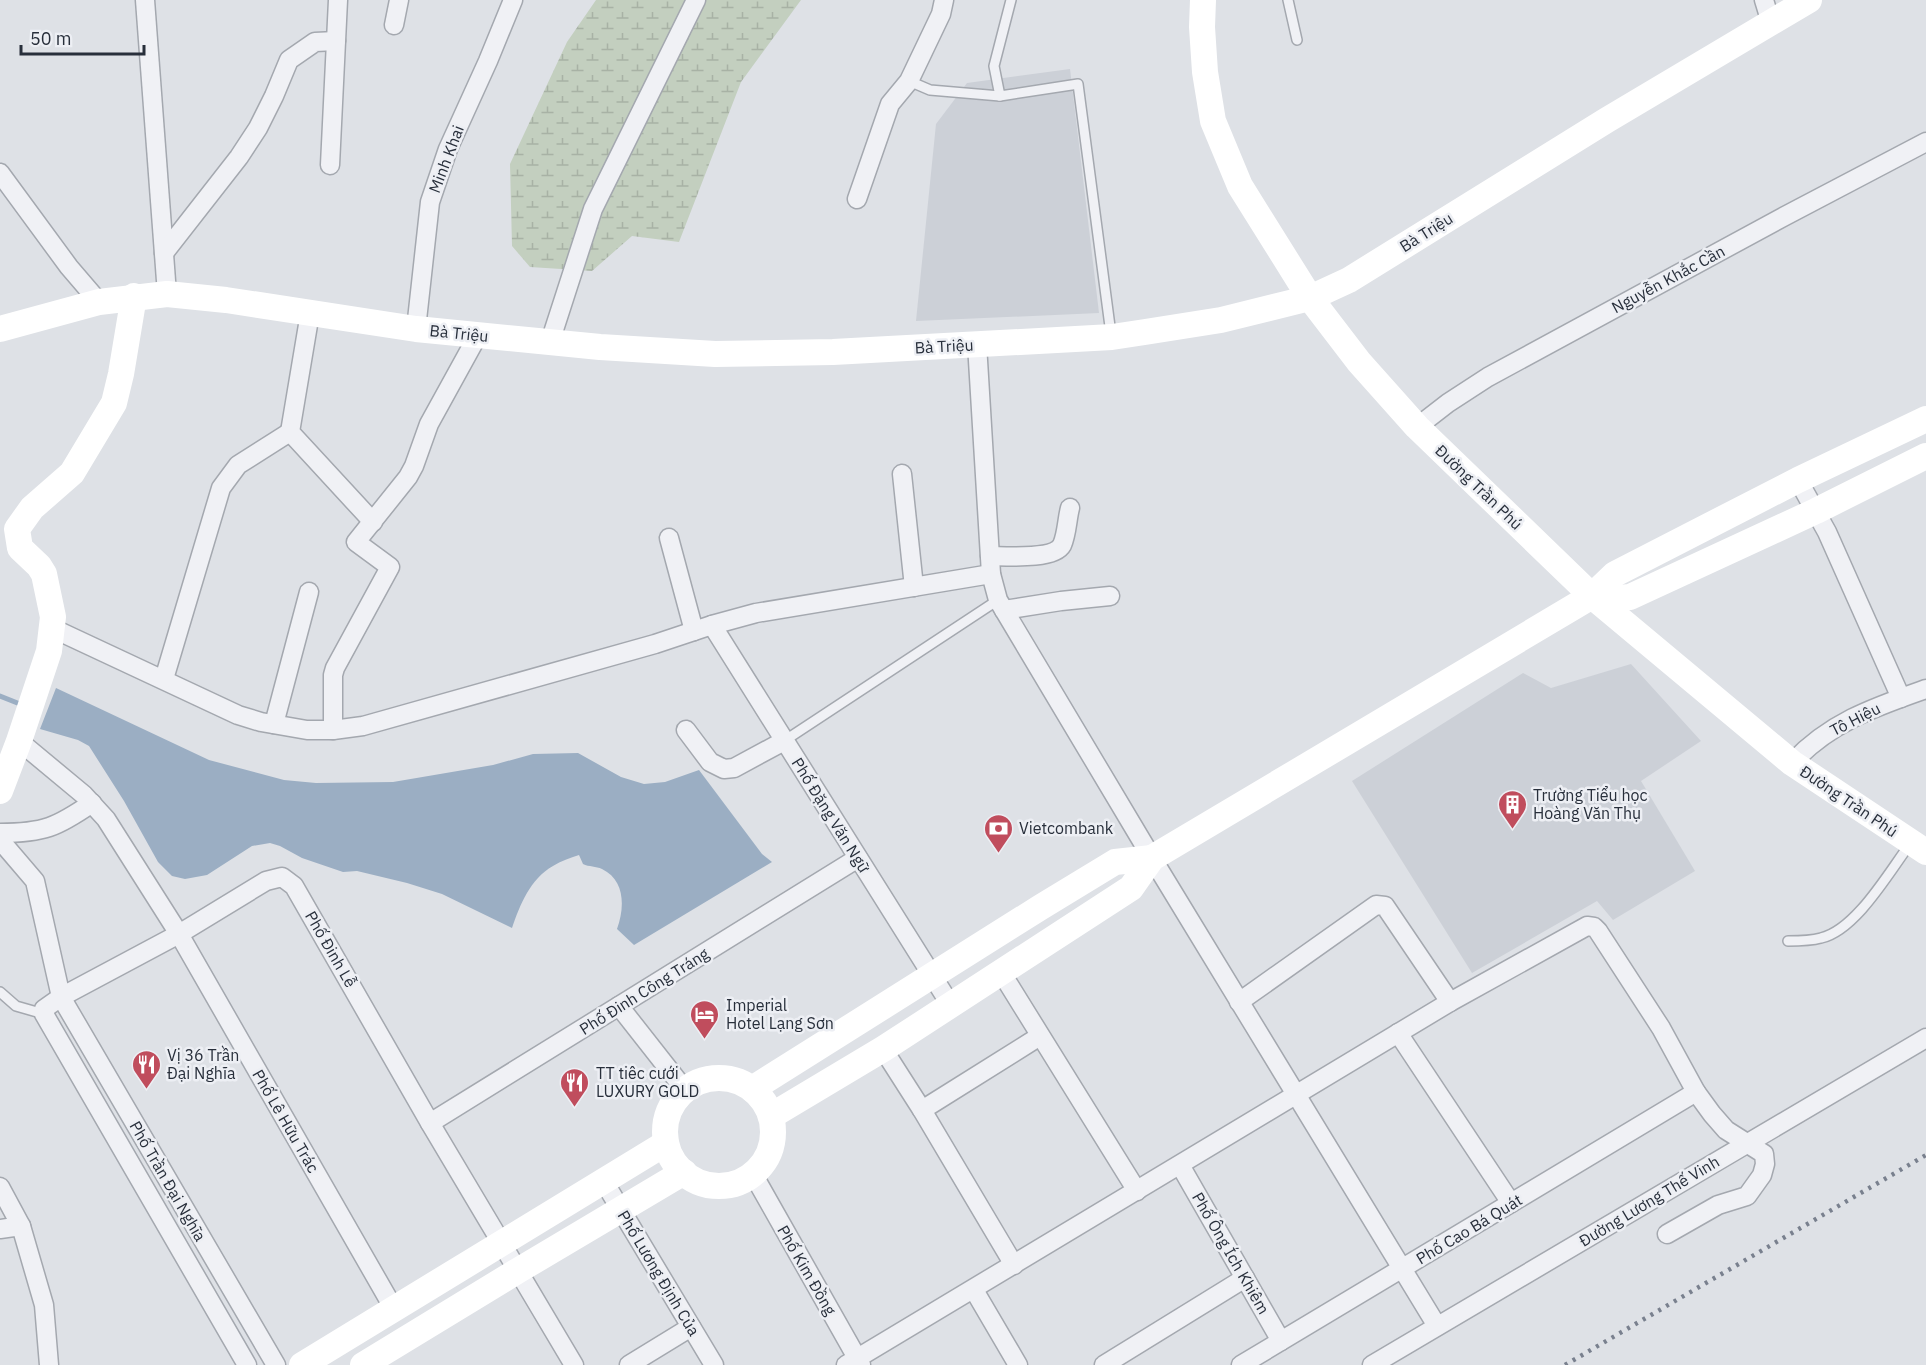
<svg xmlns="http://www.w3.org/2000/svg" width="1926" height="1365" font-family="'IBM Plex Sans',sans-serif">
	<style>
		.built { fill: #ccd0d7 }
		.wetland { fill: url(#wetland-marsh) }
		.water { fill: #9baec3 }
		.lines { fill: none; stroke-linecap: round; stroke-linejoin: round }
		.stream { stroke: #9baec3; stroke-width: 5 }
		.lane-casing { stroke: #a4a8af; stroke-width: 12 }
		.street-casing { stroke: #a4a8af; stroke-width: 21 }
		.lane { stroke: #f0f1f5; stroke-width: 9 }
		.street { stroke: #f0f1f5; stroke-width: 18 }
		.secondary { stroke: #fff; stroke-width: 26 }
		.rail { stroke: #79808e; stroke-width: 4.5; stroke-dasharray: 3 6; stroke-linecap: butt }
		.labels { text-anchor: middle; stroke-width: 5; stroke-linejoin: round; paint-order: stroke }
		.street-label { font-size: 16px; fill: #282f3b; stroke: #edeff4 }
		.poi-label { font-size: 16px; fill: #282f3b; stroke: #edeff4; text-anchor: start }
	</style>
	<defs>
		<pattern id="wetland-marsh" width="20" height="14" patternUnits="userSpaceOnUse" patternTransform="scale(1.5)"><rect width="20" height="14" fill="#c3cfbf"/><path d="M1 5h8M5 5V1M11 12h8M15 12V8" fill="none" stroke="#a8b2a5"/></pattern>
	</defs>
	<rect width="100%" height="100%" fill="#dee1e6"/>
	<!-- built -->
	<g class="built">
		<polygon points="1070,69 1099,313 916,321 936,124 967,83"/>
		<polygon points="1631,664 1701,741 1641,781 1695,871 1613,920 1597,901 1472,973 1352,781 1523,673 1551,688"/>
	</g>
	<!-- wetland -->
	<polygon class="wetland" points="596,0 801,0 741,82 679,242 632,236 592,271 530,267 512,246 510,164 567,42"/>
	<!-- water -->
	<path class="water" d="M56 688 209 760 284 780 316 783 393 782 493 765 533 754 578 753 621 777 644 784 665 782 699 770 762 854 772 862 634 945 617 929C625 907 625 880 602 869 596 866 589 867 583 864L579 855C570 858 561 861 553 866 530 879 520 905 512 928L442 894 407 883 357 871 343 872 302 858 280 846 270 843 252 846 207 875 185 879 172 876 158 862 124 801 89 746 78 740 40 729Z"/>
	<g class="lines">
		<!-- stream -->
		<polyline class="stream" points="0,696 25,706"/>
		<defs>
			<g id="lane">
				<polyline points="1011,0 994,66 1000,96 1078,84 1111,334"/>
				<polyline points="1288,0 1297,40"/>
				<polyline points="909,81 930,90 1000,96"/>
				<polyline points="784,741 998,600"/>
				<path d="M1788 941C1799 941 1810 941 1821 938 1856 930 1889 872 1910 844"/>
				<polyline points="0,992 16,1006 44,1014"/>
			</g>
			<g id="street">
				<polyline points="145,0 167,294"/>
				<polyline points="1764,0 1771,23"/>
				<polyline points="394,25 399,0"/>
				<polyline points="330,165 338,0"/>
				<polyline points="0,173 69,267 99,302"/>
				<polyline points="857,199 890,104 909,81 941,14 944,0"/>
				<polyline points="164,253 239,157 258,128 274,96 289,60 315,42 336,41"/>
				<polyline points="310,313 290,432 373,522"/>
				<polyline points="416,329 430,202 448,149 488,61 513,0"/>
				<polyline points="550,342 593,209 696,0"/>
				<polyline points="977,344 991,574 998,600 1152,858 1437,1326"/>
				<polyline points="1417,427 1448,403 1488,377 1785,216 1926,142"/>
				<polyline points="902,474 914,587"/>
				<polyline points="1798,480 1827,532 1901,698"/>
				<polyline points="669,538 694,631"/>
				<path d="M990 556C1005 556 1054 560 1062 545 1067 534 1067 519 1070 508"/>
				<polyline points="1004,610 1061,601 1110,596"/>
				<polyline points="712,625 950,1004"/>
				<polyline points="52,628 238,715 261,722 307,730 333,730 363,726 655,644 712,625 756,613 991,574"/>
				<polyline points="164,679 221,488 238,465 290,432"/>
				<polyline points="274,724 309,592"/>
				<polyline points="333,730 333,675 335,668 390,567 356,542 408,477 414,466 429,424 478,335"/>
				<polyline points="686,730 710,762 724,769 734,768 784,741"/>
				<polyline points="19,741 84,795 106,819 179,934 394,1309"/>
				<path d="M1792 763C1830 722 1875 707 1926 689"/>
				<path d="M0 833C44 833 57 827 92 803"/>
				<polyline points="0,840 35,881 61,997 276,1365"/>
				<polyline points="1001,972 1137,1191"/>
				<polyline points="1239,1002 1376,905 1385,906 1450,1002"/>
				<polyline points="619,1006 685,1090"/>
				<polyline points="1398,1033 1511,1203"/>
				<polyline points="883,1049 922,1110 1014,1265"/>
				<polyline points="922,1110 1040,1036"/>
				<polyline points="430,1123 858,858"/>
				<polyline points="1180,1165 1281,1341"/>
				<polyline points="753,1174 861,1365"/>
				<polyline points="603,1180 714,1365"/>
				<polyline points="0,1187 21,1226 44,1305 49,1365"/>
				<polyline points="0,1229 21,1226"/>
				<polyline points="974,1290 1018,1365"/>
				<polyline points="247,1365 44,1014 44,1009 61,997 179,934 266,881 282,877 294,886 430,1123 574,1365"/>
				<polyline points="629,1365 691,1327"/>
				<polyline points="846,1365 1450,1002 1587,926 1594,927 1598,931 1661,1028 1696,1092 1712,1114 1726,1130 1764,1154 1765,1164 1762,1175 1747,1196 1718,1205 1667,1234"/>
				<polyline points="1104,1365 1245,1278"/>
				<polyline points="1241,1365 1696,1092"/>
				<polyline points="1372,1365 1926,1038"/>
			</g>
		</defs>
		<!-- lane casing -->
		<use href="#lane" class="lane-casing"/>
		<!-- street casing -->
		<use href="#street" class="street-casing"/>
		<!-- lane -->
		<use href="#lane" class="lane"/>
		<!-- street -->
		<use href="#street" class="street"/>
		<!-- secondary -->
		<g class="secondary">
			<polyline points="1203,0 1202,27 1205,72 1213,121 1240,186 1310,298 1359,362 1417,427 1592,596 1792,763 1926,852"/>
			<polyline points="0,329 99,302 167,294 226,300 416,329 600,347 715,354 833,352 1112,337 1145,332 1221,320 1310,298 1349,280 1607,120 1809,0"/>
			<polyline points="1592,596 1610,599 1630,597 1816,511 1926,456"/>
			<polyline points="0,791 19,741 49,651 53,617 44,574 39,566 20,548 17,529 32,508 72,473 114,403 121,374 134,296"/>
			<circle cx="719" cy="1132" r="54"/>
			<polyline points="752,1089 1041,907 1115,862 1152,858"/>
			<polyline points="771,1116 883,1049 1131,888 1152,858 1592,596 1615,574 1798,480 1926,419"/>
			<polyline points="302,1365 666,1143"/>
			<polyline points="363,1365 519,1270 684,1172"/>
		</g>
		<!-- rail -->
		<polyline class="rail" points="1565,1365 1926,1155"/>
	</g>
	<!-- icons -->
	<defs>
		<symbol id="building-pin" viewBox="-11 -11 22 30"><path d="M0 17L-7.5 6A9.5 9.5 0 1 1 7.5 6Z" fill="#c04d5d" stroke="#edeff4"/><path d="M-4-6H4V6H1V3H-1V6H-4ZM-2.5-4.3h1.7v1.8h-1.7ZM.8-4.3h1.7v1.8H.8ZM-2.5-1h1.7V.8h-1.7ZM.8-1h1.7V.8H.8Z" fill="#fff"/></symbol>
		<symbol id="bank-pin" viewBox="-11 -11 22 30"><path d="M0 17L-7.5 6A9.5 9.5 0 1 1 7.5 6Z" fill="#c04d5d" stroke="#edeff4"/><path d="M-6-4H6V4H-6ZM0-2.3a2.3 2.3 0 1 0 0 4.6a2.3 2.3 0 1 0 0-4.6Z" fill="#fff"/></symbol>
		<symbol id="hotel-pin" viewBox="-11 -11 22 30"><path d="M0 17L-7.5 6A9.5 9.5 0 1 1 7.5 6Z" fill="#c04d5d" stroke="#edeff4"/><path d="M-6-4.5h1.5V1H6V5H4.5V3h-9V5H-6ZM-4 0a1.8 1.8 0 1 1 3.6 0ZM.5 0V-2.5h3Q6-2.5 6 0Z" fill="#fff"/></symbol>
		<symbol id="restaurant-pin" viewBox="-11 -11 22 30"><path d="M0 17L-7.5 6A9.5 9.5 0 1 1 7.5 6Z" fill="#c04d5d" stroke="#edeff4"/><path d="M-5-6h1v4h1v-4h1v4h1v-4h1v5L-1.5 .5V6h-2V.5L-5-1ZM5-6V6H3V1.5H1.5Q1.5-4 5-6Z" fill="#fff"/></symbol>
	</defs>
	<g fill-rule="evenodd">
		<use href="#building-pin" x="1496" y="788" width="33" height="45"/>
		<use href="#bank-pin" x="982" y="812" width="33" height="45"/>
		<use href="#hotel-pin" x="688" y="998" width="33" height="45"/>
		<use href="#restaurant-pin" x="130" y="1048" width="33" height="45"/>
		<use href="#restaurant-pin" x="558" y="1066" width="33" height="45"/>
	</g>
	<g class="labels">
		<!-- street labels -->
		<g class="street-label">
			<text transform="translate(446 159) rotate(-69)" y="6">Minh Khai</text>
			<text transform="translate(1426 232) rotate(-32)" y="6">Bà Triệu</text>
			<text transform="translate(1668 279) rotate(-28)" y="6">Nguyễn Khắc Cần</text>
			<text transform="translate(459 333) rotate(6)" y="6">Bà Triệu</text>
			<text transform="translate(944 346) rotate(-3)" y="6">Bà Triệu</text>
			<text transform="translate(1479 487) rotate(44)" y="6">Đường Trần Phú</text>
			<text transform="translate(1855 719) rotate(-27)" y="6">Tô Hiệu</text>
			<text transform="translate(1849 801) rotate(34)" y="6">Đường Trần Phú</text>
			<text transform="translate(831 815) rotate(58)" y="6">Phố Đặng Văn Ngữ</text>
			<text transform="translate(331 949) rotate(60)" y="6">Phố Đinh Lễ</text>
			<text transform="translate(644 991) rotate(-32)" y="6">Phố Đinh Công Tráng</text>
			<text transform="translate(286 1121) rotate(60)" y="6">Phố Lê Hữu Trác</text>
			<text transform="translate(168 1181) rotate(60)" y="6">Phố Trần Đại Nghĩa</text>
			<text transform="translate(1649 1201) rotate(-31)" y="6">Đường Lương Thế Vinh</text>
			<text transform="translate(1469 1229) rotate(-31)" y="6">Phố Cao Bá Quát</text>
			<text transform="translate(1231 1253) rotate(60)" y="6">Phố Ông Ích Khiêm</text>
			<text transform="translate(807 1270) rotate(60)" y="6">Phố Kim Đồng</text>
			<text transform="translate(659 1273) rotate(59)" y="6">Phố Lương Định Của</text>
		</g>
		<!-- poi labels -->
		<g class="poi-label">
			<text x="1533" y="801">Trường Tiểu học<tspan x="1533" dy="18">Hoàng Văn Thụ</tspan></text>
			<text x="1019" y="834">Vietcombank</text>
			<text x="726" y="1011">Imperial<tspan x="726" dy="18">Hotel Lạng Sơn</tspan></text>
			<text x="167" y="1061">Vị 36 Trần<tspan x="167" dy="18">Đại Nghĩa</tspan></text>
			<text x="596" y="1079">TT tiêc cưới<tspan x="596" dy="18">LUXURY GOLD</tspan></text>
		</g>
	</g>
	<!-- scale -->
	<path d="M21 45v9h123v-9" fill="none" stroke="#282f3b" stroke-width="3"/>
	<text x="30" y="45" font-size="18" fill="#282f3b" stroke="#edeff4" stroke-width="4.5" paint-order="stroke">50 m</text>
</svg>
